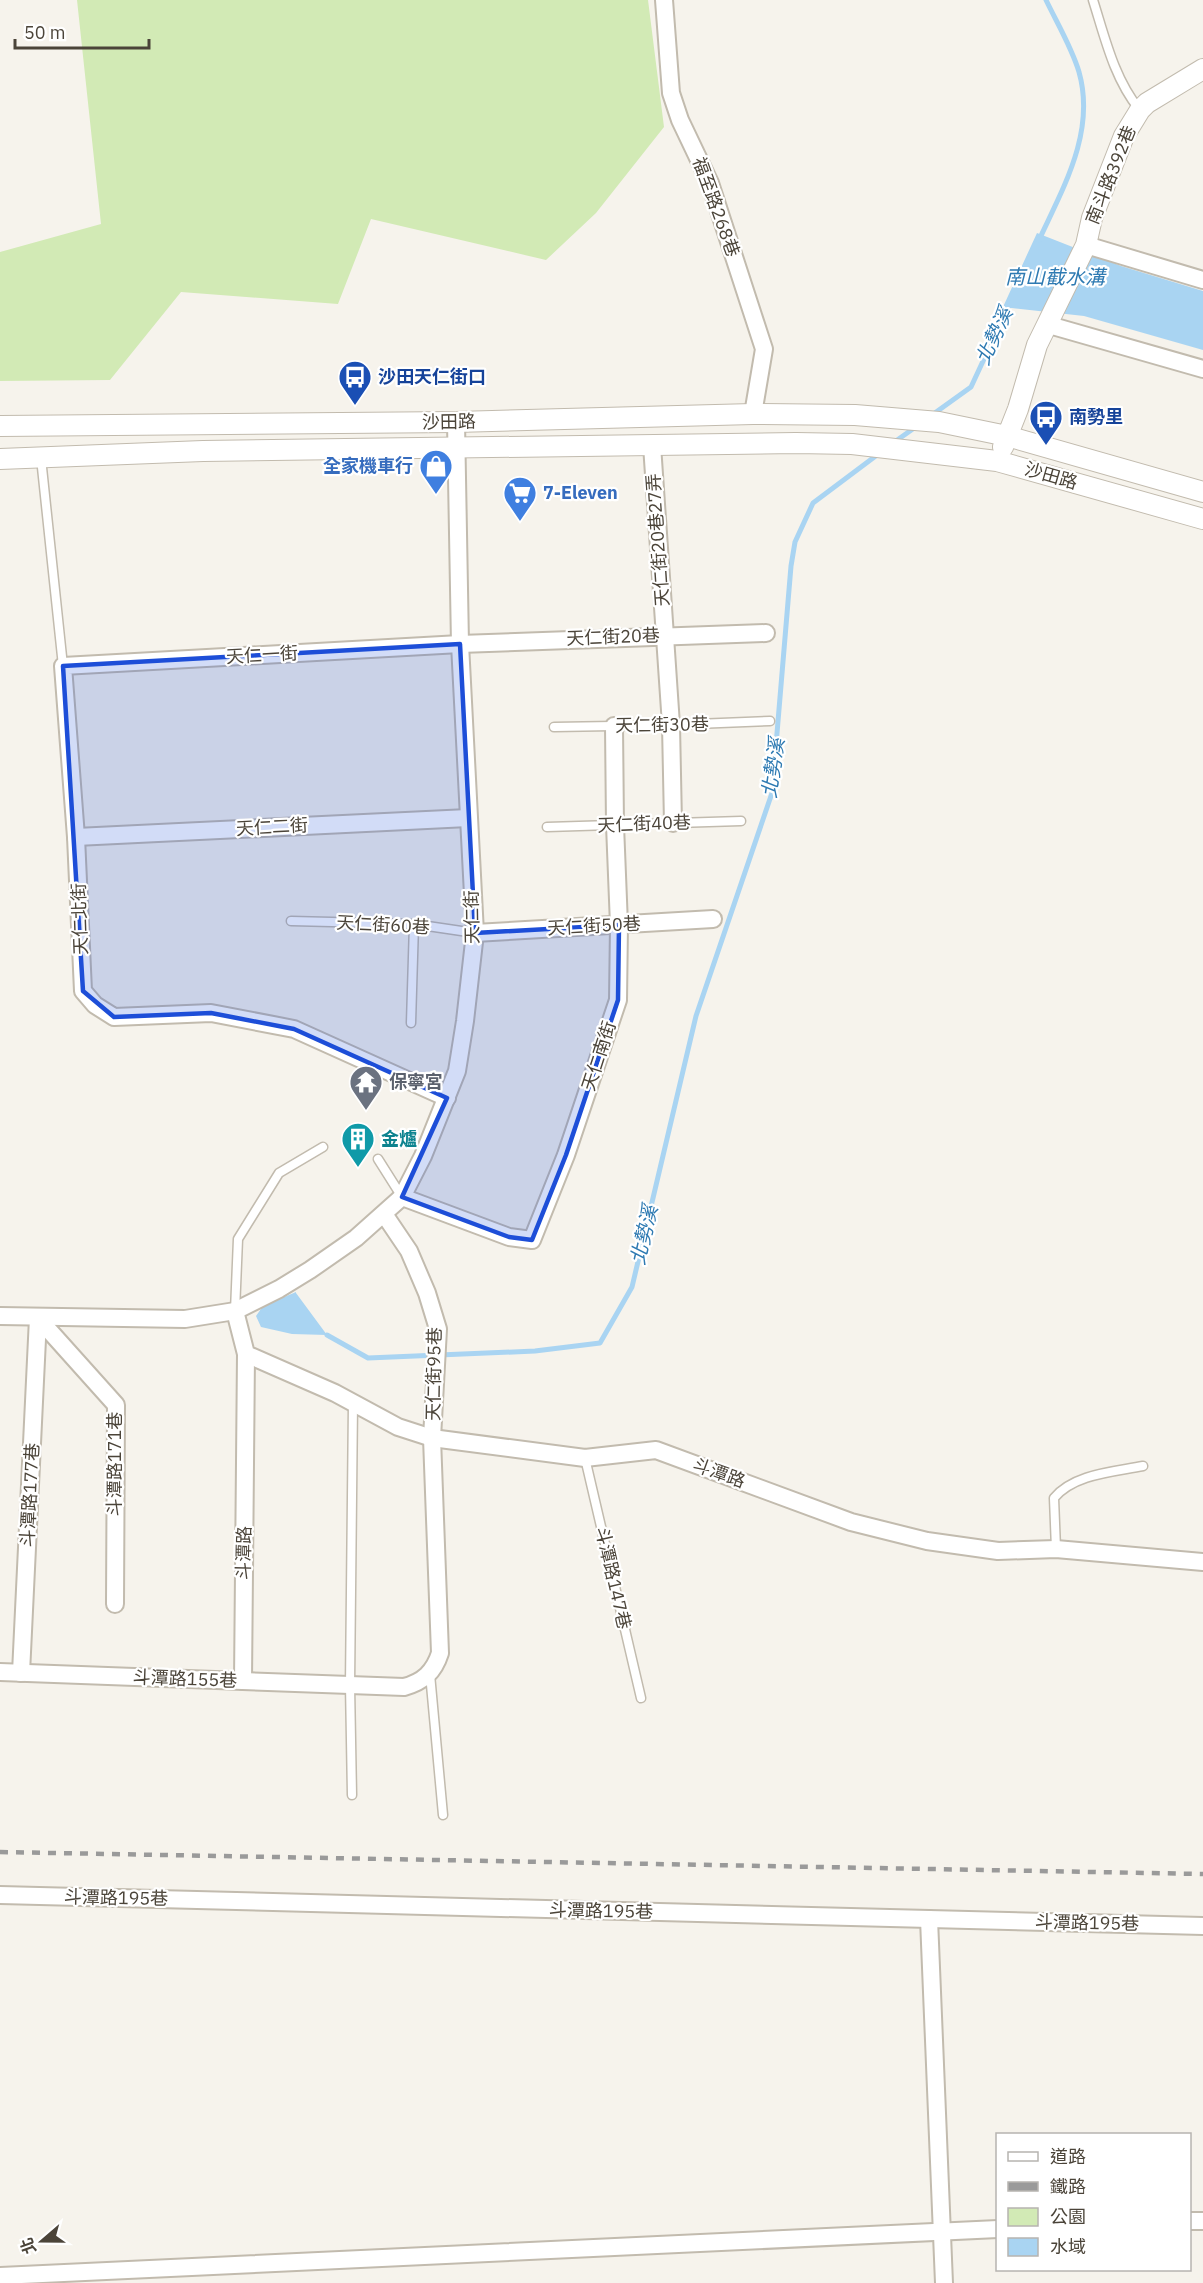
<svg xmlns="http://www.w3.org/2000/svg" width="1203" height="2283" font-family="'IBM Plex Sans','Noto Sans TC',sans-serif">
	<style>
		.green { fill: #d2eab5 }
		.water { fill: #a9d4f2 }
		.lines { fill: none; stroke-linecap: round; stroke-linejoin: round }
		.stream { stroke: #a9d4f2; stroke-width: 5 }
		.service-casing { stroke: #c2bbae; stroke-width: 11 }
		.minor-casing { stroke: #c2bbae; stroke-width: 20 }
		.tertiary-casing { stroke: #c2bbae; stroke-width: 22 }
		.service { stroke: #fff; stroke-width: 8 }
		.minor { stroke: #fff; stroke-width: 16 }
		.tertiary { stroke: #fff; stroke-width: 20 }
		.rail { stroke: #9a9a9a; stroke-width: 4.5; stroke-dasharray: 8 8; stroke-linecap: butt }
		.marked { fill: #1d4ed8; fill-opacity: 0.2; stroke: #1d4ed8; stroke-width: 4.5; stroke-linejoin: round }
		.labels { text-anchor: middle; stroke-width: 4.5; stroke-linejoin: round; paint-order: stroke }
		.street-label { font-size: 18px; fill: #4b4439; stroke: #fff }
		.transit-label { font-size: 18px; font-weight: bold; fill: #164399; stroke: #fff; text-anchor: start }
		.shop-label { font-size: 18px; font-weight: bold; fill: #366cbe; stroke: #fff; text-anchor: end }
		.worship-label { font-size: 18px; font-weight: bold; fill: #5b616d; stroke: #fff; text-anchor: start }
		.culture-label { font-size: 18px; font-weight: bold; fill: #0d838f; stroke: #fff; text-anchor: start }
		.water-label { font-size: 20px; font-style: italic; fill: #2e7ab2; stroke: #fff }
	</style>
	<rect width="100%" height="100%" fill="#f6f3ec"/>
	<!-- green -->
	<polygon class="green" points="77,0 648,0 664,127 596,213 546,260 371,219 338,304 181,292 110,380 0,381 0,252 101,224"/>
	<!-- water -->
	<g class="water">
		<polygon points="1037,233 1121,266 1203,291 1203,350 1084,316 1003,307"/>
		<polygon points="296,1292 296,1293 327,1335 292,1334 261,1327 256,1316 263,1306"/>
	</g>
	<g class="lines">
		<!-- stream -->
		<g class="stream">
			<path d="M1039 240C1063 188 1096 132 1079 72 1072 48 1057 23 1046 0"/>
			<polyline points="932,415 971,387 1010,303"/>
			<polyline points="893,443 917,426"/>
			<polyline points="327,1335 368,1358 535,1351 600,1343 632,1287 696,1016 772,793 791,566 795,542 813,503 881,452"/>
		</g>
		<defs>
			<g id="service">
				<path d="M1093 0C1105 38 1114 78 1139 109"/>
				<polyline points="41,458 63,666"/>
				<polyline points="554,727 671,725 770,721"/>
				<polyline points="547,827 741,821"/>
				<polyline points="291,921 414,924 475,933"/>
				<polyline points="411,1023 414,924"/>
				<polyline points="378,1159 402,1197"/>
				<polyline points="235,1311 238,1239 279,1173 323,1147"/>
				<polyline points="585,1458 641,1698"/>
				<path d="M1056 1549 1054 1498C1074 1474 1113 1472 1143 1466"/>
				<polyline points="430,1674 443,1815"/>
				<polyline points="352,1795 350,1685 353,1403"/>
			</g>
			<g id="minor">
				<polyline points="664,0 671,93 680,120 710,183 764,349 753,414"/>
				<polyline points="1086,245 1203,280"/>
				<polyline points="1049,325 1203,369"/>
				<polyline points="652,445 671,725 673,823"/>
				<polyline points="76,837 468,818"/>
				<polyline points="475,933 713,919"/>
				<polyline points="447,1098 294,1029 211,1013 114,1017 95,1005 83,991 76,837 63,666 460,644 766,633"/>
				<polyline points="402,1197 509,1237 532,1240 566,1155 618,1000 619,925 615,825 614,726"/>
				<polyline points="235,1311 246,1354 335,1393 398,1427 432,1438 585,1458 656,1450 851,1522 927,1541 998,1551 1056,1549 1203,1562"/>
				<polyline points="0,1316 185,1319 235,1311 279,1289 310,1270 356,1238 402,1197 423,1156 457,1071 465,1021 475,933 460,644 456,422"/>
				<polyline points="38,1318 116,1405 115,1604"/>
				<path d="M0 1672 404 1687C423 1682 434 1672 440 1653L432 1438 438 1329 427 1293 409 1251 384 1214"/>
				<polyline points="21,1673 38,1318"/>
				<polyline points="243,1681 246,1354"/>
				<polyline points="0,1895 1203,1926"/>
				<polyline points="929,1919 944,2283"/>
				<polyline points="1190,2221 1203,2221"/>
				<polyline points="0,2276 998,2229"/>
			</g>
			<g id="tertiary">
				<polyline points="0,426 456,422 753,414 855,415 939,422 1007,436 1203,492"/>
				<polyline points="1003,447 1018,409 1037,345 1086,245 1092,218 1124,136 1140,110 1147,103 1203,69"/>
				<polyline points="0,459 203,451 796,443 852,444 997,461 1203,519"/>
			</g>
		</defs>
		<!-- service casing -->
		<use href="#service" class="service-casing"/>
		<!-- minor casing -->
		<use href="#minor" class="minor-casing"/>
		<!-- tertiary casing -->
		<use href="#tertiary" class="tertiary-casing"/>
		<!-- service -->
		<use href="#service" class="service"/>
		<!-- minor -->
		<use href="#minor" class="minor"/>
		<!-- tertiary -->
		<use href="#tertiary" class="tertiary"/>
		<!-- rail -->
		<polyline class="rail" points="0,1852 1203,1874"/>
	</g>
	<!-- marked area -->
	<path class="marked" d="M460 644 475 933 619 925 618 1000 566 1155 532 1240 509 1237 402 1197 447 1098 294 1029 211 1013 114 1017 83 991 63 666Z"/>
	<!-- icons -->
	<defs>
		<symbol id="bus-pin" viewBox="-11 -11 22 30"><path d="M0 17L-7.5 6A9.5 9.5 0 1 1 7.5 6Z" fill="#1a4fb4" stroke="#fff"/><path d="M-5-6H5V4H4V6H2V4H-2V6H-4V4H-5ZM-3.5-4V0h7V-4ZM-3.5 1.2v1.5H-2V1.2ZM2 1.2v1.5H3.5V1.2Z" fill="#fff"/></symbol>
		<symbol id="shop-pin" viewBox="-11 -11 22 30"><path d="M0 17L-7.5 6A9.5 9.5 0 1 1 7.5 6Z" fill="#3f7fe0" stroke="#fff"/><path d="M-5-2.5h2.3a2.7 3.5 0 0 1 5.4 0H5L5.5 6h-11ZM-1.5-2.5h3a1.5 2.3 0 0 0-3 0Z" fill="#fff"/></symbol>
		<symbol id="supermarket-pin" viewBox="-11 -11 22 30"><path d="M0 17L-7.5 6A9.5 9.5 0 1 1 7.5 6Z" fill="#3f7fe0" stroke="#fff"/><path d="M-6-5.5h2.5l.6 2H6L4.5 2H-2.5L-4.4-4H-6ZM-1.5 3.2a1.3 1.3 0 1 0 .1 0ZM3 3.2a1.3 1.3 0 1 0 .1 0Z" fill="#fff"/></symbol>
		<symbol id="temple-pin" viewBox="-11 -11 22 30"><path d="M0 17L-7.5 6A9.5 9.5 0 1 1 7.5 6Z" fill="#6b7280" stroke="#fff"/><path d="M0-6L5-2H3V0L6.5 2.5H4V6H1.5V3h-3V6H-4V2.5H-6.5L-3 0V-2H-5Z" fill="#fff"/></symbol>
		<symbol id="building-pin" viewBox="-11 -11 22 30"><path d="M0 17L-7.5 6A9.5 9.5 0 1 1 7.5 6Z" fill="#0f9aa8" stroke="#fff"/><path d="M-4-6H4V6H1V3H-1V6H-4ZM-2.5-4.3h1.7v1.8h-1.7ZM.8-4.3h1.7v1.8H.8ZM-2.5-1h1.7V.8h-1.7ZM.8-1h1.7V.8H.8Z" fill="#fff"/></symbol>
	</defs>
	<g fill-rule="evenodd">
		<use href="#bus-pin" x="336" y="358" width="38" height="52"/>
		<use href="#bus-pin" x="1027" y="398" width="38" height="52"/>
		<use href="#shop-pin" x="417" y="447" width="38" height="52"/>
		<use href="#supermarket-pin" x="501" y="474" width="38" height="52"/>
		<use href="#temple-pin" x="347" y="1063" width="38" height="52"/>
		<use href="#building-pin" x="339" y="1120" width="38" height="52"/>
	</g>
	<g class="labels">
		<!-- street labels -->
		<g class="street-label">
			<text transform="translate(1111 175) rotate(-68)" y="6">南斗路392巷</text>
			<text transform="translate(716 207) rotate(70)" y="6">福至路268巷</text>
			<text transform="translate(449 422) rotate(-1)" y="6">沙田路</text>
			<text transform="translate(1051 476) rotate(16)" y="6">沙田路</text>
			<text transform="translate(658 540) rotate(-94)" y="6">天仁街20巷27弄</text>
			<text transform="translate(613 637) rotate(-2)" y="6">天仁街20巷</text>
			<text transform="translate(262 655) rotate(-3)" y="6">天仁一街</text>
			<text transform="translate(662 725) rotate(-1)" y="6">天仁街30巷</text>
			<text transform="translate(644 824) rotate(-2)" y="6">天仁街40巷</text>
			<text transform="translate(272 827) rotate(-3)" y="6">天仁二街</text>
			<text transform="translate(472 917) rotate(-91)" y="6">天仁街</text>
			<text transform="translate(80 919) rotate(-92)" y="6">天仁北街</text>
			<text transform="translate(383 925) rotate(3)" y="6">天仁街60巷</text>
			<text transform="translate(594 926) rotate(-3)" y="6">天仁街50巷</text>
			<text transform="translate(599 1056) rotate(-72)" y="6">天仁南街</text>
			<text transform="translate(434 1374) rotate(-89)" y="6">天仁街95巷</text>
			<text transform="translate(115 1464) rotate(-90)" y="6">斗潭路171巷</text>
			<text transform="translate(719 1473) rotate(20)" y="6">斗潭路</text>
			<text transform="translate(30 1495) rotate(-87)" y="6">斗潭路177巷</text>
			<text transform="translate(244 1553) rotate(-89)" y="6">斗潭路</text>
			<text transform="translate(613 1578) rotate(77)" y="6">斗潭路147巷</text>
			<text transform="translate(185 1679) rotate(2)" y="6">斗潭路155巷</text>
			<text transform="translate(116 1898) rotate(1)" y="6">斗潭路195巷</text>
			<text transform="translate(601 1911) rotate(1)" y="6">斗潭路195巷</text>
			<text transform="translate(1087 1923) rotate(1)" y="6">斗潭路195巷</text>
		</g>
		<!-- transit labels -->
		<g class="transit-label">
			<text x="378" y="383">沙田天仁街口</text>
			<text x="1069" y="423">南勢里</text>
		</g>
		<!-- shop labels -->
		<g class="shop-label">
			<text x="413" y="472">全家機車行</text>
			<text x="543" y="499" text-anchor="start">7-Eleven</text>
		</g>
		<!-- worship labels -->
		<g class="worship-label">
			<text x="389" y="1088">保寧宮</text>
		</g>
		<!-- culture labels -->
		<g class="culture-label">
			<text x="381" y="1145">金爐</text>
		</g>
		<!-- water labels -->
		<g class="water-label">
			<text x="1055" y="284">南山截水溝</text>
			<text transform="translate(994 336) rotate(-65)" y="7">北勢溪</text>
			<text transform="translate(773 768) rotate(-82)" y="7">北勢溪</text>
			<text transform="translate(644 1235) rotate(-77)" y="7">北勢溪</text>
		</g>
	</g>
	<!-- legend -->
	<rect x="996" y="2133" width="195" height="138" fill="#ffffff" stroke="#b7b4b0" stroke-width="1.5"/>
	<rect x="1008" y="2152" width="30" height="9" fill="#ffffff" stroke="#b7b4b0" stroke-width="1.5"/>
	<text x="1050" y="2163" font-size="18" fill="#4b4439">道路</text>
	<rect x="1008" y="2182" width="30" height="9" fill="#9a9a9a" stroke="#b7b4b0" stroke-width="1.5"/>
	<text x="1050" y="2193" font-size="18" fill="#4b4439">鐵路</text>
	<rect x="1008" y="2208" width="30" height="18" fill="#d2eab5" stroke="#b7b4b0" stroke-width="1.5"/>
	<text x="1050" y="2223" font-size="18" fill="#4b4439">公園</text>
	<rect x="1008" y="2238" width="30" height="18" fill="#a9d4f2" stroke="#b7b4b0" stroke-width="1.5"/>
	<text x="1050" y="2253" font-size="18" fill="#4b4439">水域</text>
	<!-- north arrow -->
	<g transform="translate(42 2241) rotate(250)" stroke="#ffffff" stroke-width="4.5" paint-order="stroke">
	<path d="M0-4.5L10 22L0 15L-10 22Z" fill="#4b4439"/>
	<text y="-9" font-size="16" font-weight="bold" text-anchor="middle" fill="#4b4439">北</text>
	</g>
	<!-- scale -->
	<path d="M15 39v9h134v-9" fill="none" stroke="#4b4439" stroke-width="3"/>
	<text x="24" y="39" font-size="18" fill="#4b4439" stroke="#ffffff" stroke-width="4.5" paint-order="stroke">50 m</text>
</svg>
